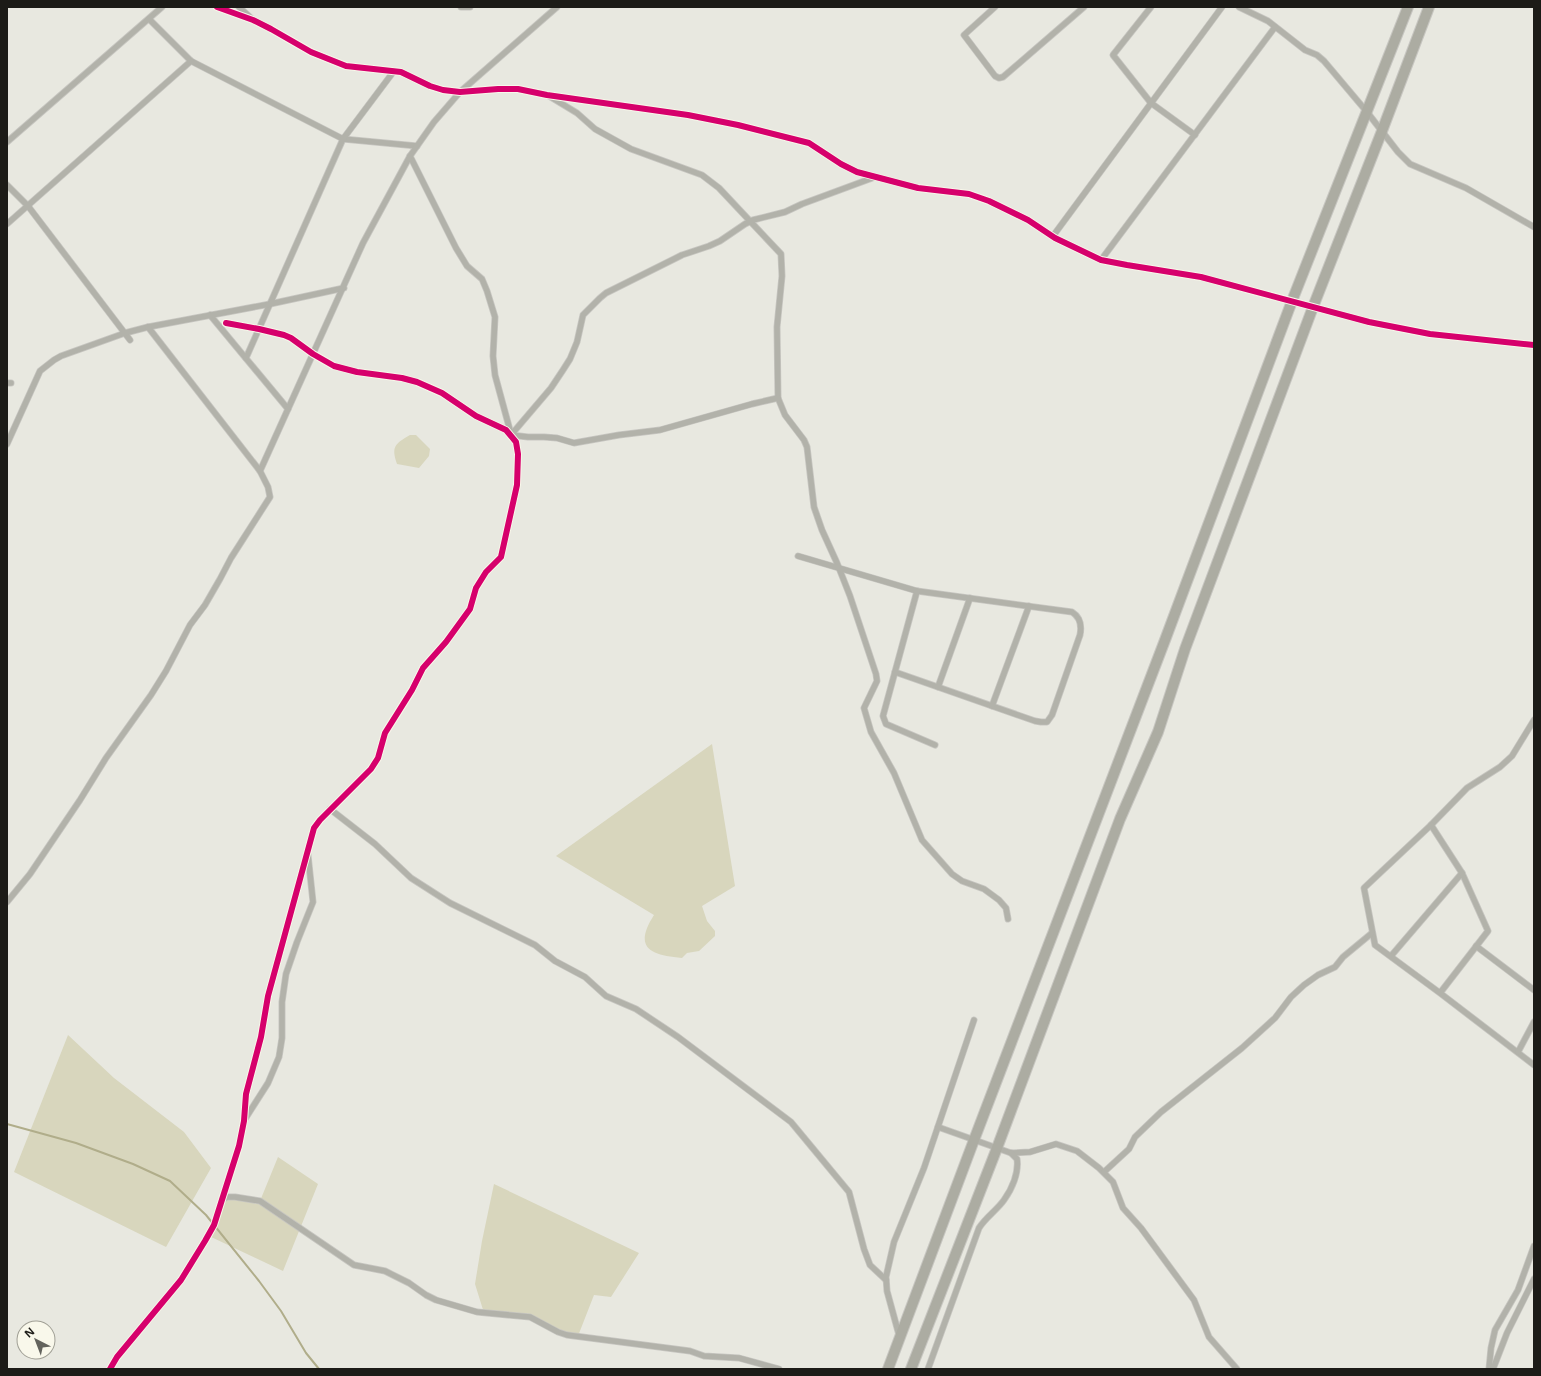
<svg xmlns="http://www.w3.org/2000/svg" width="1541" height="1376" font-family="'Open Sans',sans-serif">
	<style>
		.green { fill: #d8d6bd }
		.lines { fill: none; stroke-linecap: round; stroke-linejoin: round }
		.stream { stroke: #b0ad8a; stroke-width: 2 }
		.minor-casing { stroke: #c7c6c1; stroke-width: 7 }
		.trunk-casing { stroke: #c7c6c1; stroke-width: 12 }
		.minor { stroke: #b2b2aa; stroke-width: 5.5 }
		.trunk { stroke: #acaca2; stroke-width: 10 }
		.cycleway-casing { stroke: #f9f8eb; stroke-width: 8 }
		.cycleway { stroke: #d6006c; stroke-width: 6 }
	</style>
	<rect width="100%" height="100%" fill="#e8e8e0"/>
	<!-- green -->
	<g class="green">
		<path d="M410 435H416L430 449 429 456 419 468 397 464C391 446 395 444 410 435Z"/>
		<path d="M712 744 735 886 702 906 707 921 715 931V936L699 951 687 953 682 958C650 955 633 948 654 915L556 856Z"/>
		<polygon points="68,1035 114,1078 184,1132 211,1168 166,1247 14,1172"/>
		<polygon points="278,1157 318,1184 283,1271 209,1236 227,1197 260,1201"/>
		<polygon points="494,1184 639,1253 611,1297 594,1295 578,1336 567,1335 537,1320 484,1313 475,1284 482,1241"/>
	</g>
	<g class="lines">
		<!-- stream -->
		<polyline class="stream" points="7,1124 76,1143 133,1164 170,1181 206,1215 259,1281 281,1311 306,1353 319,1369"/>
		<defs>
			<g id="minor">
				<polyline points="217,7 253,20 271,29 311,52 346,66 401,72 430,86 443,90 460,92 498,89 518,89 547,95 688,115 738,125 809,143 841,164 857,172 918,188 969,194 989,201 1028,220 1055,238 1101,260 1127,265 1201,277 1369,322 1430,334 1534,345"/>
				<polyline points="239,7 251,18"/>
				<polyline points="461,7 470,7"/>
				<polyline points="995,7 964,35 995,76 999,78 1003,77 1084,7"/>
				<polyline points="1151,7 1113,55 1151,103 1195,135"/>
				<polyline points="1239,7 1268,21 1305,50 1317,55 1324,61 1367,112 1398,152 1410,164 1466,188 1534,227"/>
				<polyline points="149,19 191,61 343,139 417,146"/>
				<polyline points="549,96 577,113 595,129 631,149 702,175 719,188 781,254 782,276 777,327 778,398 785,415 804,440 807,447 814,507 822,530 837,563 850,596 876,674 877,681 864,708 871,732 894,773 922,840 952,874 962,881 984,889 999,900 1006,908 1008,919"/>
				<polyline points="7,142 162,7"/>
				<polyline points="410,156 456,248 467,266 482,279 487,291 495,317 493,356 495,375 511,434"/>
				<polyline points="7,185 28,206 130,340"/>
				<polyline points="7,224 191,61"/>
				<polyline points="1053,236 1222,7"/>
				<polyline points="1101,260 1275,27"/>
				<polyline points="210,315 288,409"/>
				<polyline points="246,358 343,139 394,71"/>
				<polyline points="7,383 11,383"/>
				<polyline points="511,435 551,388 563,370 570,359 577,342 583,315 600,298 606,293 682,255 709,246 720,241 745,224 753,220 785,212 802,204 875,177"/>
				<polyline points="511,435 528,437 544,437 557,438 574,443 619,435 660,430 752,404 778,398"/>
				<polyline points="7,444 40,371 54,360 61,356 125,333 148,327 270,304 344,288"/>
				<polyline points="260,471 363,243 410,156 434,122 460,92 557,7"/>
				<path d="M798 556 917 591 1072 612C1080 617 1082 625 1080 635L1052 715 1047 722H1041L1035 721 895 672"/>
				<polyline points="917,591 883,716 886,724 935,745"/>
				<polyline points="938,687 970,598"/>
				<polyline points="992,706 1029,606"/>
				<polyline points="330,809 375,844 411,878 450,903 535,945 555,961 585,977 606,996 636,1009 678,1037 791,1122 849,1192 864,1249 870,1265 886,1280"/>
				<polyline points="1431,825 1467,788 1500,767 1512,756 1534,720"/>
				<polyline points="7,902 30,874 80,800 106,758 151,695 166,671 190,625 205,605 220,579 231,558 270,497 268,487 260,471 148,327"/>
				<polyline points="1476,946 1534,990"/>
				<polyline points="1391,956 1462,873"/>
				<polyline points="1440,993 1488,931 1462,873 1431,825 1364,888 1375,945 1440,993 1534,1065"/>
				<polyline points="1518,1052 1534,1022"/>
				<polyline points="245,1119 268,1083 279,1057 282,1038 282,1002 286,974 297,942 313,902 308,855"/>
				<polyline points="938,1127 1011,1153 1030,1152 1056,1144 1077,1151 1099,1168 1113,1182 1123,1208 1141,1228 1194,1300 1209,1337 1237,1369"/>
				<polyline points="1104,1172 1129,1149 1135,1137 1161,1112 1242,1048 1275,1018 1291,997 1304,985 1318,975 1335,967 1343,957 1372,933"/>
				<polyline points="222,1200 227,1197 235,1197 260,1201 354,1265 385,1271 409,1283 426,1295 436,1300 477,1312 530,1317 558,1332 567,1335 690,1351 704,1356 739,1358 779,1369"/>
				<polyline points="899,1335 887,1291 886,1277 894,1242 924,1168 974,1020"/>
				<polyline points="110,1369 117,1357 181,1280 205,1241 214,1225 239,1146 244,1121 246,1094 261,1037 268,996 314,828 320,820 371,769 378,758 385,733 412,690 423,668 446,642 470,609 476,588 486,572 501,557 517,485 518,454 516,442 506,430 476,416 442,393 417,382 402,378 357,372 334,366 313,354 291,338 284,335 259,329 226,323"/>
				<path d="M928 1369 979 1228C986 1217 997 1210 1004 1200 1012 1189 1019 1173 1017 1159L1011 1153"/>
				<polyline points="1489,1369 1491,1348 1495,1330 1518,1290 1534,1246"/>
				<polyline points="1493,1369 1507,1333 1534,1279"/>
			</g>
			<g id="trunk">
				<polyline points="888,1369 974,1140 1165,640 1292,301 1408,7"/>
				<polyline points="911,1369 997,1148 1120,819 1158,732 1185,649 1313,307 1382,131 1429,7"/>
			</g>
		</defs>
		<!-- minor casing -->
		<use href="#minor" class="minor-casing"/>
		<!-- trunk casing -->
		<use href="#trunk" class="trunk-casing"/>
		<!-- minor -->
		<use href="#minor" class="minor"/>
		<!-- trunk -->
		<use href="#trunk" class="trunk"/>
		<defs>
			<g id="cycleway">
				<polyline points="217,7 253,20 271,29 311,52 346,66 401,72 430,86 443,90 460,92 498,89 518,89 547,95 688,115 738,125 809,143 841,164 857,172 918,188 969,194 989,201 1028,220 1055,238 1101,260 1127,265 1201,277 1369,322 1430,334 1534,345"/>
				<polyline points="110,1369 117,1357 181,1280 205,1241 214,1225 239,1146 244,1121 246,1094 261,1037 268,996 314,828 320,820 371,769 378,758 385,733 412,690 423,668 446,642 470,609 476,588 486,572 501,557 517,485 518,454 516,442 506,430 476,416 442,393 417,382 402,378 357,372 334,366 313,354 291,338 284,335 259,329 226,323"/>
			</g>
		</defs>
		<!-- cycleway casing -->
		<use href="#cycleway" class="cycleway-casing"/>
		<!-- cycleway -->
		<use href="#cycleway" class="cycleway"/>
	</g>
	<!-- border -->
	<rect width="1541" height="1376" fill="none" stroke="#1c1b17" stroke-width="16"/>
	<!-- north arrow -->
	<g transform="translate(36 1340) rotate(318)"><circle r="19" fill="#f9f8eb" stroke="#a1a096"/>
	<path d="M0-3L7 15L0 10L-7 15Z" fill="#63635d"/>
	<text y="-6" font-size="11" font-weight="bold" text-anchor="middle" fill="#1c1b17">N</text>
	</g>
</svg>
